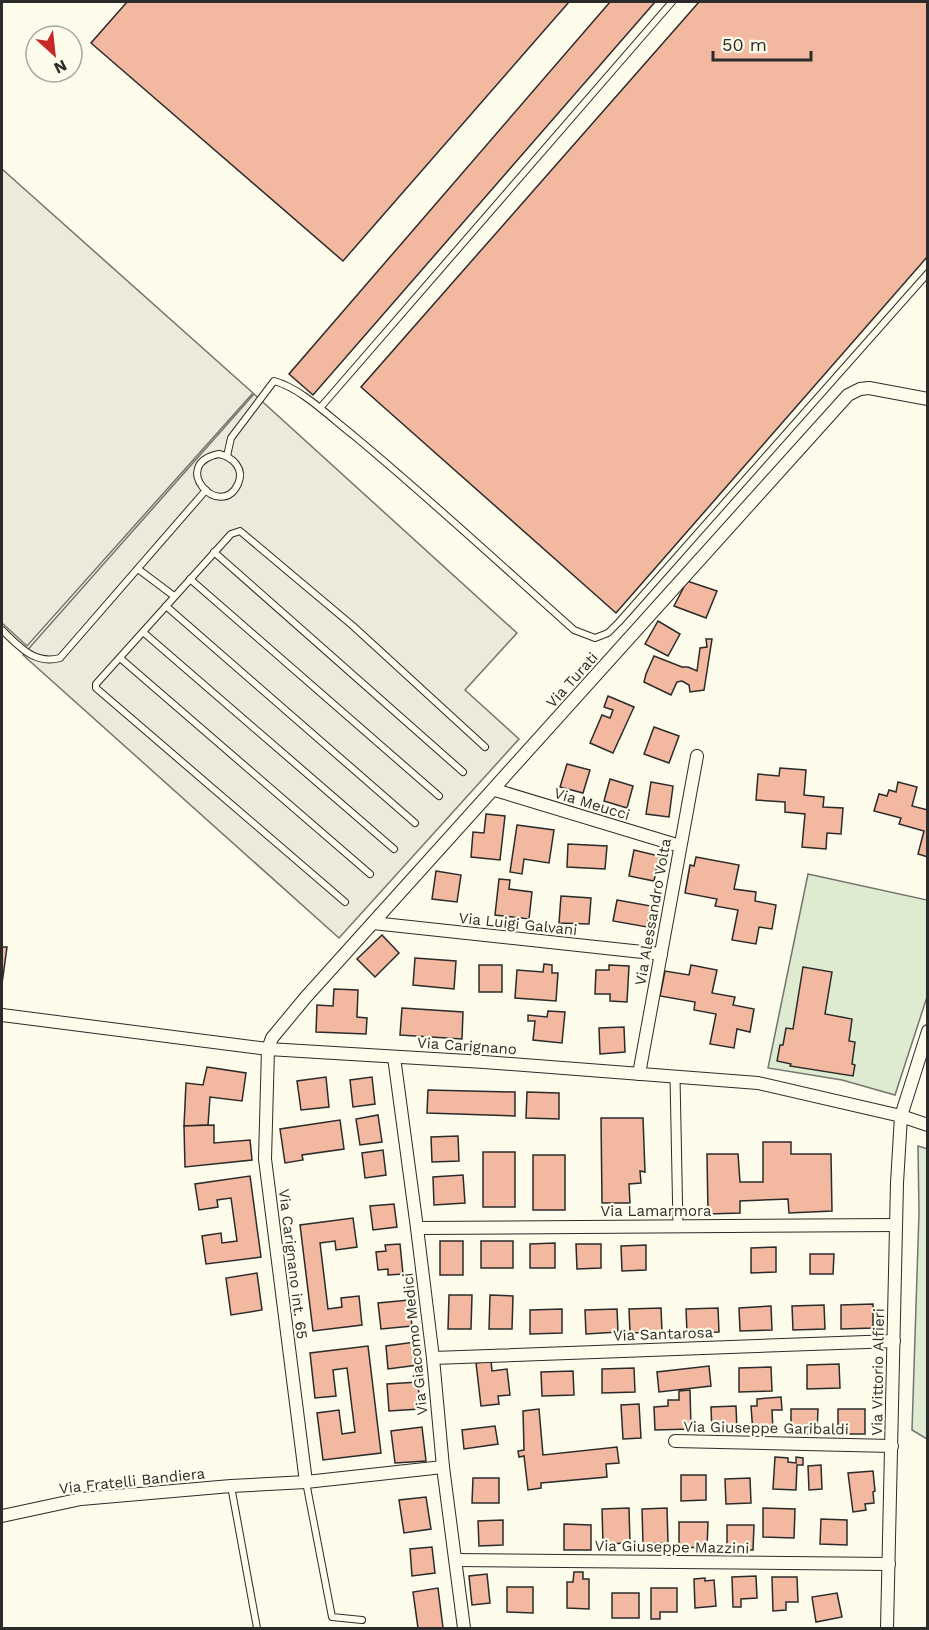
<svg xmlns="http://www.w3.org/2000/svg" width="929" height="1630" font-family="'Work Sans',sans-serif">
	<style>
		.green { fill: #deebd1; stroke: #74746e; stroke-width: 1.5 }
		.parking { fill: #eceadb; stroke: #74746e; stroke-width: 1.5 }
		.building { fill: #f2b8a0; stroke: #2b2b2b; stroke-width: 1.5 }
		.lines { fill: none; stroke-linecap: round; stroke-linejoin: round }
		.service-casing { stroke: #2b2b2b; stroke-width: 8 }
		.pedestrian-casing { stroke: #2b2b2b; stroke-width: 11 }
		.minor-casing { stroke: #2b2b2b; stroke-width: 14 }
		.service { stroke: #fdfbea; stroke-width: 6 }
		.pedestrian { stroke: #fdfbea; stroke-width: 9 }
		.minor { stroke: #fdfbea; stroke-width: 12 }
		.labels { text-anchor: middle; stroke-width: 4.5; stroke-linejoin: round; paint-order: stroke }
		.street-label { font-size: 15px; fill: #2b2b2b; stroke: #fdfbea }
	</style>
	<rect width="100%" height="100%" fill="#fdfbea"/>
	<!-- green -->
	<g class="green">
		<polygon points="808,874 927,900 927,997 895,1095 842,1080 768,1068"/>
		<polygon points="918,1146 928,1149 927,1439 912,1430 919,1213"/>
	</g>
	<!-- parking -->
	<g class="parking">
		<polygon points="2,169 253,393 27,646 2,623"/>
		<polygon points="254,394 517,633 465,690 519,739 339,938 23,655"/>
	</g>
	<!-- building -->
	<g class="building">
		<polygon points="127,2 569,2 343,261 91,43"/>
		<polygon points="610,2 655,2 313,395 289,374"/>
		<polygon points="699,2 928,2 928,256 616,613 361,387"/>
		<polygon points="687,581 717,591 706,618 674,606"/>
		<polygon points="658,621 680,634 668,656 645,644"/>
		<polygon points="706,639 712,639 704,690 690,692 689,685 682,681 677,682 671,695 644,682 646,674 654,656 682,667 688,667 697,671 700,648 707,647"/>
		<polygon points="608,696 634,707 613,753 590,743 602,715 610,718 613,710 604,707"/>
		<polygon points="654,727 679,736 669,763 644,754"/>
		<polygon points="567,764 590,770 583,793 560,787"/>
		<polygon points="780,768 806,770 804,795 824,797 823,807 843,808 841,834 827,833 826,849 802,847 805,814 785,812 785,802 756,800 758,774 779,776"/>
		<polygon points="610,779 633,786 627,808 604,801"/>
		<polygon points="651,782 673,786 669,817 646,814"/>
		<polygon points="898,782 917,787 912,806 928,810 928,857 918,854 924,831 899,824 901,818 874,811 879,794 887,796 889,790 896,792"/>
		<polygon points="486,814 505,816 500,860 471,857 473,832 484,833"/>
		<polygon points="517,825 554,830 549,863 524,859 522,874 510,872"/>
		<polygon points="568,844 607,846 605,869 567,867"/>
		<polygon points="634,850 659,856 654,881 629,876"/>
		<polygon points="696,857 739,865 734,889 756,892 755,901 776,905 772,929 759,927 756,944 732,940 738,910 715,906 717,899 685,893 690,865 694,866"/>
		<polygon points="436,871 461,875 457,902 432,899"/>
		<polygon points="499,879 510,880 509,889 532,892 529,919 495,915"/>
		<polygon points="561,896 591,898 589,924 559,923"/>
		<polygon points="617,900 651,906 647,927 613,921"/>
		<polygon points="382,935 399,953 375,977 357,959"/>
		<polygon points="2,947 7,947 2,984"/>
		<polygon points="415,958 456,961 454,989 413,985"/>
		<polygon points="544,964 552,965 552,973 558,973 556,1001 515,998 517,970 543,972"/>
		<rect x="479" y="965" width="23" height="27"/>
		<polygon points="609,965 629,966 627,1002 610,1001 610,994 595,994 596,970 609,970"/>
		<polygon points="691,965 717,970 712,993 735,997 733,1005 754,1009 750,1032 737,1029 734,1048 710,1044 716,1014 694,1010 695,1002 660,996 665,971 689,975"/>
		<polygon points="803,967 832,972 825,1014 852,1019 849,1041 855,1042 852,1064 855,1065 853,1076 790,1066 791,1064 777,1061 780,1045 783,1045 786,1028 793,1029"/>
		<polygon points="334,989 358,990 357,1017 367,1018 366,1034 316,1032 317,1005 333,1006"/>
		<polygon points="402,1008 463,1012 462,1039 400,1035"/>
		<polygon points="548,1011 565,1012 562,1043 533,1040 535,1021 528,1021 528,1015 547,1017"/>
		<polygon points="624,1027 625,1052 600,1054 599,1028"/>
		<polygon points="207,1067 246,1073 242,1101 210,1097 208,1125 184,1126 186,1083 203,1085"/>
		<polygon points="326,1077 329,1107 301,1110 297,1081"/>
		<polygon points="372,1077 375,1104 353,1107 350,1080"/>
		<polygon points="428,1090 515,1092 515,1116 427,1113"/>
		<polygon points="527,1092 559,1093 559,1119 526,1118"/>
		<polygon points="378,1115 382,1142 360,1145 356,1119"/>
		<polygon points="601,1118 643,1118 645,1172 640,1171 641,1183 629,1184 630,1203 602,1203"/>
		<polygon points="340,1120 344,1149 302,1155 303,1160 285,1163 280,1129"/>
		<polygon points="214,1125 214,1143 250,1140 252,1160 185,1167 184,1126"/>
		<polygon points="458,1136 459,1161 432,1162 431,1137"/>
		<polygon points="763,1142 791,1142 791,1154 831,1154 832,1211 789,1213 788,1199 740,1201 740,1213 708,1214 707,1154 738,1154 740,1182 763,1182"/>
		<polygon points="383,1150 386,1175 365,1178 362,1153"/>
		<rect x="483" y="1152" width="32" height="55"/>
		<rect x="533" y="1155" width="32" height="55"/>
		<polygon points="463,1175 465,1203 434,1205 433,1177"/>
		<polygon points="250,1176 261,1257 206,1264 202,1236 221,1233 222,1243 237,1241 231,1198 217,1200 218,1207 199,1210 195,1184"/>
		<polygon points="394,1204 397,1227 373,1230 370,1206"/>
		<polygon points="353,1218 357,1247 336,1250 335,1241 320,1243 328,1309 342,1307 341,1298 359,1296 362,1325 313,1331 300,1225"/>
		<rect x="440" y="1241" width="23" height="34"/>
		<rect x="481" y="1241" width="32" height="27"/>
		<polygon points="555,1243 555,1268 530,1268 530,1244"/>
		<polygon points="400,1244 403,1274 388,1275 388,1269 378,1270 376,1252 386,1251 385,1245"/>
		<polygon points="576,1244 601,1244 601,1268 577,1269"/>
		<polygon points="646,1245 646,1270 622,1271 621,1246"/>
		<polygon points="776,1247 776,1272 751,1273 751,1248"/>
		<polygon points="810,1254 834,1254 833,1274 810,1274"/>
		<polygon points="257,1273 262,1310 231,1315 226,1278"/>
		<polygon points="449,1295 472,1295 471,1329 448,1329"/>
		<polygon points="490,1295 513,1296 512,1329 489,1329"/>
		<polygon points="409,1300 412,1326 381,1329 378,1303"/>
		<polygon points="873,1304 873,1328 841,1329 841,1305"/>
		<polygon points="824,1305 825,1329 793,1330 792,1306"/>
		<polygon points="771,1306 772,1330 740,1331 739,1308"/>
		<polygon points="661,1308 662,1332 630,1333 629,1309"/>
		<polygon points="718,1308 719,1332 687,1333 686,1309"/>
		<polygon points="562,1309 562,1333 530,1334 530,1310"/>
		<polygon points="617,1309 618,1332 586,1334 585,1310"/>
		<polygon points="415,1342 418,1365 388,1369 386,1346"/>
		<polygon points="368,1346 381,1453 323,1460 317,1413 339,1410 342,1434 355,1432 347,1368 333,1370 336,1396 315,1398 310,1353"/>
		<polygon points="491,1361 492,1371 507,1369 510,1395 498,1396 499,1404 481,1406 476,1363"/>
		<polygon points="839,1364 840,1388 807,1389 807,1365"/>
		<polygon points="709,1366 711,1386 659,1392 657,1372"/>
		<polygon points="771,1367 772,1391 739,1392 739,1368"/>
		<polygon points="634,1368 635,1392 602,1393 602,1369"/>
		<polygon points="573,1371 574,1395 542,1396 541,1372"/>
		<polygon points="418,1382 420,1409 389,1411 387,1384"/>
		<polygon points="690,1390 691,1429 655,1430 654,1407 668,1406 668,1400 679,1400 679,1391"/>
		<polygon points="781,1397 782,1410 772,1410 773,1431 753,1433 751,1406 757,1406 757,1399"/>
		<polygon points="639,1404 641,1438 623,1439 621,1405"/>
		<polygon points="736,1406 737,1431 712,1432 711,1407"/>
		<polygon points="539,1409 543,1455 617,1447 619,1463 606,1464 607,1477 541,1483 541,1488 528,1490 524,1456 519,1457 518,1451 524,1450 523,1411"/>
		<polygon points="791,1409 818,1409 817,1434 791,1434"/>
		<rect x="838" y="1409" width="27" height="25"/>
		<polygon points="495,1426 498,1444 464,1449 462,1430"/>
		<polygon points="422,1427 426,1461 395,1463 391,1431"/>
		<polygon points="775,1457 788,1458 788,1462 796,1463 796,1457 803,1458 803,1465 797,1465 796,1490 773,1489"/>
		<polygon points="821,1465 822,1489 809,1490 808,1466"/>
		<polygon points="873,1471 875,1491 873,1492 874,1503 865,1504 866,1510 853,1512 848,1473"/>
		<polygon points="681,1475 706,1475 706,1500 681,1501"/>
		<polygon points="473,1478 499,1478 499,1503 472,1503"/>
		<polygon points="750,1478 751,1503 726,1504 725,1479"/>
		<polygon points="426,1497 431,1529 404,1533 399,1500"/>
		<polygon points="629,1508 630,1543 603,1544 602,1509"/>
		<polygon points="667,1508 668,1543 643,1544 642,1509"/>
		<polygon points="763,1508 795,1509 794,1538 763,1537"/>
		<polygon points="821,1519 847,1520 847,1545 820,1544"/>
		<polygon points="503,1520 503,1545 479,1546 478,1521"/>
		<polygon points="679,1522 708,1522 707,1548 679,1547"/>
		<polygon points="564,1524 591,1525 591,1550 564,1550"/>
		<polygon points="727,1525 754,1525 753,1550 727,1550"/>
		<polygon points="432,1547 435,1573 412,1576 410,1549"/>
		<polygon points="574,1572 583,1572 583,1579 589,1579 589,1609 567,1608 567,1582 573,1582"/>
		<polygon points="487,1574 490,1603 472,1605 469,1576"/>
		<polygon points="756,1576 757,1598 741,1599 741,1607 733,1607 732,1577"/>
		<polygon points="772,1577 797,1577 798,1602 786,1602 786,1610 773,1611"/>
		<polygon points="705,1578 705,1581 714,1580 716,1606 695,1608 694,1579"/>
		<polygon points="507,1587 533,1587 533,1613 507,1612"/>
		<polygon points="438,1588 443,1628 418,1628 413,1592"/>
		<polygon points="651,1588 677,1588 677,1612 660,1612 660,1619 651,1619"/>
		<rect x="612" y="1593" width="27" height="25"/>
		<polygon points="837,1593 842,1617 816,1622 812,1597"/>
	</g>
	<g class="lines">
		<defs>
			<g id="service">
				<polyline points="320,408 672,2"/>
				<path d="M219 454C233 457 245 469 238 484 220 522 168 464 219 454Z"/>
				<path d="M227 456 231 438 274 381C301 388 331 418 353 435 429 498 501 565 574 630L595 638 608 633 619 622 928 273"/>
				<polyline points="214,552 463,772"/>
				<polyline points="138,569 174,596"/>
				<polyline points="190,579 439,796"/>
				<polyline points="166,606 415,823"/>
				<path d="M2 630C19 646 34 665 60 658L206 490"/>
				<polyline points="143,632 394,849"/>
				<polyline points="120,658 370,874"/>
				<polyline points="345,902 96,688 96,684 231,534 240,531 353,626 485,747"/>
				<polyline points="306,1482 332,1617 362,1620"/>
				<polyline points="231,1486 257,1628"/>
			</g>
			<polyline id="pedestrian" points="675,1077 678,1226"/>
			<g id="minor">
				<polyline points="495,790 680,846"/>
				<polyline points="373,923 661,954"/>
				<polyline points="2,1015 268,1049 484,1062 758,1083 901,1116 928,1125"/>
				<polyline points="394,1057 417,1228 433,1358 443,1467 464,1628"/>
				<polyline points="639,1074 697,756"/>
				<polyline points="417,1228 896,1225"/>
				<polyline points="433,1358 894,1341"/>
				<polyline points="675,1441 892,1446"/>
				<polyline points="306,1482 265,1159 268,1049 272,1038 306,997 848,395 860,389 869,388 928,399"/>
				<polyline points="2,1516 81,1499 231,1486 306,1482 443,1467"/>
				<polyline points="456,1560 889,1564"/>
				<polyline points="887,1628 897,1183 901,1116 928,1031"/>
			</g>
		</defs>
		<!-- service casing -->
		<use href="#service" class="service-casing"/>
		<!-- pedestrian casing -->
		<use href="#pedestrian" class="pedestrian-casing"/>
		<!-- minor casing -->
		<use href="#minor" class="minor-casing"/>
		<!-- service -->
		<use href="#service" class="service"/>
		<!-- pedestrian -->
		<use href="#pedestrian" class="pedestrian"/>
		<!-- minor -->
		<use href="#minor" class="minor"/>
	</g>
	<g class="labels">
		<!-- street labels -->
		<g class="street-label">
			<text transform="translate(572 680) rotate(-48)" y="5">Via Turati</text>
			<text transform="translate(592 804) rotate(17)" y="5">Via Meucci</text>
			<text transform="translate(653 912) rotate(-80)" y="5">Via Alessandro Volta</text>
			<text transform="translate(518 924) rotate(6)" y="5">Via Luigi Galvani</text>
			<text transform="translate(467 1046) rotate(4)" y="5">Via Carignano</text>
			<text x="656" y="1216">Via Lamarmora</text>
			<text transform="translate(293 1264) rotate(83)" y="5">Via Carignano int. 65</text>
			<text transform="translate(663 1334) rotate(-2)" y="5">Via Santarosa</text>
			<text transform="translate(415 1344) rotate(-96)" y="5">Via Giacomo Medici</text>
			<text transform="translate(878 1372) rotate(-89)" y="5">Via Vittorio Alfieri</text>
			<text transform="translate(766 1428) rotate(1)" y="5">Via Giuseppe Garibaldi</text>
			<text transform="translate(132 1481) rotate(-6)" y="5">Via Fratelli Bandiera</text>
			<text transform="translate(672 1547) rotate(1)" y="5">Via Giuseppe Mazzini</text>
		</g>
	</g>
	<!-- border -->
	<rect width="929" height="1630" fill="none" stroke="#2b2b2b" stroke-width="6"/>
	<!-- north arrow -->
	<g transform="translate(54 54) rotate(153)"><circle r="28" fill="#fdfbea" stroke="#a9a89e" stroke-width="1.5"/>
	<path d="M0-4.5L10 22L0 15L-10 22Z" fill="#c62828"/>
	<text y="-9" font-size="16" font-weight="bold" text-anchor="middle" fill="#2b2b2b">N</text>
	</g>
	<!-- scale -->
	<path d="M713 51v9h98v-9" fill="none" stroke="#2b2b2b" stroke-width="3"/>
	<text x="722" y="51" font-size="18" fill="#2b2b2b" stroke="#fdfbea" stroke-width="4.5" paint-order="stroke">50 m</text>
</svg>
